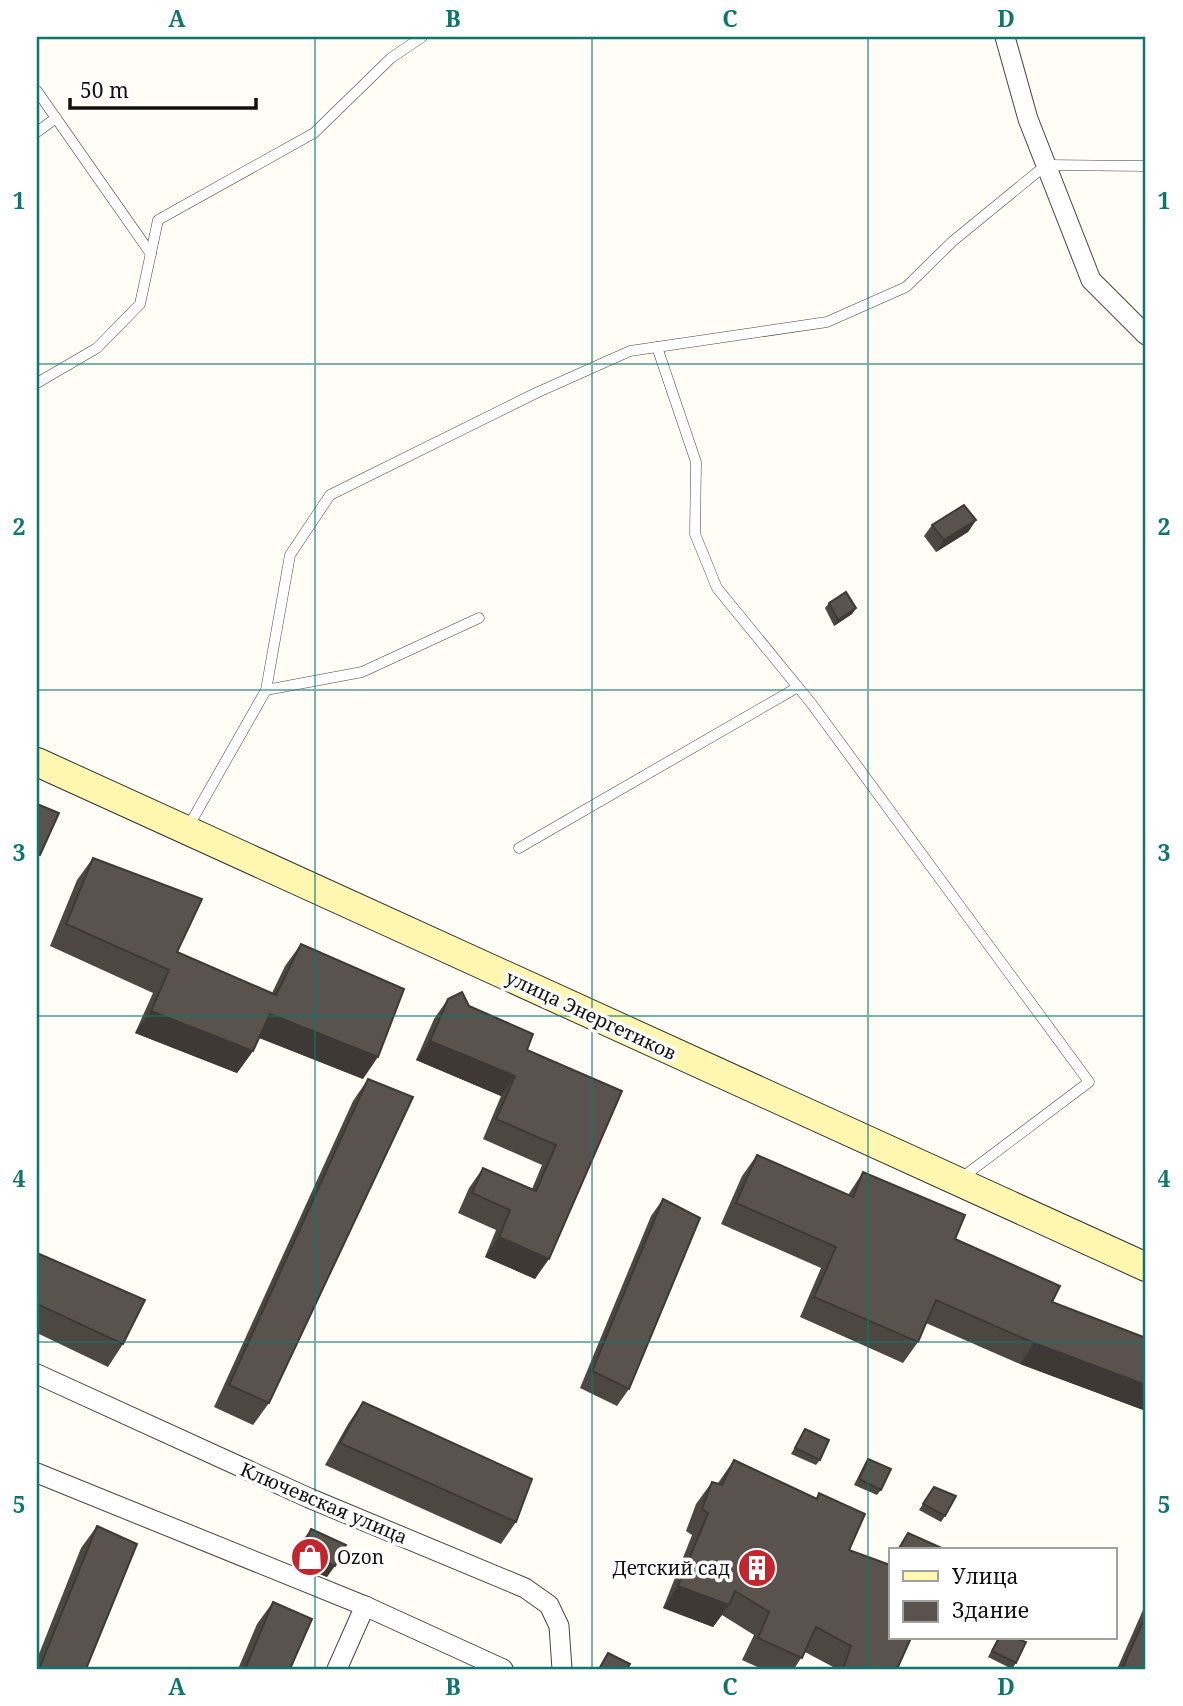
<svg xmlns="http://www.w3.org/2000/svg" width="1183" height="1706" font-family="'Noto Serif',serif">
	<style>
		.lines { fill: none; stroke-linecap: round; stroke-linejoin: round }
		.lane-casing { stroke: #444; stroke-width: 11 }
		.street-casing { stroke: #444; stroke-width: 21 }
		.secondary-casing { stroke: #333; stroke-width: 30 }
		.lane { stroke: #fff; stroke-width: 10 }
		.street { stroke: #fff; stroke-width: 19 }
		.secondary { stroke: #fff6b0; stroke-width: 28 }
		.wall { fill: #4d4742 }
		.shaded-wall { fill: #3f3936 }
		.building { fill: #5a524d; stroke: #3f3936; stroke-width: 2 }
		.grid { fill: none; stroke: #0f766e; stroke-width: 2; stroke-opacity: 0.55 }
		.labels { text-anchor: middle; stroke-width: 7; stroke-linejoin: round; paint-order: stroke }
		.street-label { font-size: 19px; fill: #111; stroke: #fff }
		.poi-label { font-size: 19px; fill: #111; stroke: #fff; text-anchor: start }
		.neatline { fill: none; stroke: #0f766e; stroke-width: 2.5 }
		.grid-label { font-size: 23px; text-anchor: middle; font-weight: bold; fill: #0f766e }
	</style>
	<rect width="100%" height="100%" fill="#fffdf5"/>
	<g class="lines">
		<defs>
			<g id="lane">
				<polyline points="37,91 151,254"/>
				<polyline points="37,132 56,118"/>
				<polyline points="657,347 696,462 695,534 717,588 811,703 1089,1082 960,1179"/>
				<polyline points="37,383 97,348 140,304 158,220 314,133 391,58 422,37"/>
				<polyline points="266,690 362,672 479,618"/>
				<polyline points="187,829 266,690 290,555 330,495 536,393 630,351 827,322 906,287 953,241 1046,165 1146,166"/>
				<polyline points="519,848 798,687"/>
			</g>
			<g id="street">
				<polyline points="1005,37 1028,119 1091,280 1146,335"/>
				<polyline points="37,1374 309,1498 525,1588 549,1605 559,1626 562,1669"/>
				<polyline points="37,1473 365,1606 503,1669"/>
				<polyline points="337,1669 365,1606"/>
			</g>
			<polyline id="secondary" points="37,762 1146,1267"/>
		</defs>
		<!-- lane casing -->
		<use href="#lane" class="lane-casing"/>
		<!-- street casing -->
		<use href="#street" class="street-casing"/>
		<!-- secondary casing -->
		<use href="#secondary" class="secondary-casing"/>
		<!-- lane -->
		<use href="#lane" class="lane"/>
		<!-- street -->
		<use href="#street" class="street"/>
		<!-- secondary -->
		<use href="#secondary" class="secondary"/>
	</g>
	<!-- wall -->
	<g class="wall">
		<polygon points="976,520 968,532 936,552 924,536 932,525"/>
		<polygon points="829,603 856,608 852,614 834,626 825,608"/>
		<polygon points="93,858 177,952 272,993 285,966 301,944 363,1079 259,1038 253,1051 237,1073 135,1033 153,993 50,946 77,880"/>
		<polygon points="448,999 469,1006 527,1050 622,1091 535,1279 485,1257 496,1230 458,1213 469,1188 483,1168 532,1189 542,1165 483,1139 501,1096 416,1060 434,1019"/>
		<polygon points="368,1079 269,1403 253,1425 214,1407 353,1101"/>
		<polygon points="757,1155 848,1195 863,1172 955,1239 1052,1302 1146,1338 1146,1411 1020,1364 926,1323 918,1342 903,1363 800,1317 821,1268 721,1224 742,1176"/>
		<polygon points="663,1199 629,1389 617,1406 580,1388 651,1216"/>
		<polygon points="37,1253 123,1344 108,1367 37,1333"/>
		<polygon points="363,1402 516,1522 501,1544 325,1465 348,1424"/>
		<polygon points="805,1429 820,1460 816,1465 791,1454"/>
		<polygon points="868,1459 881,1490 877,1495 854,1485 864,1465"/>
		<polygon points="734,1460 816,1498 819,1493 849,1550 887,1564 891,1558 891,1638 897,1669 835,1669 835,1668 805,1652 794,1669 762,1669 742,1660 754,1635 722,1615 713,1627 663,1608 692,1535 686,1531 696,1504 712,1482 718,1483"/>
		<polygon points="934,1487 945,1516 941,1522 919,1510"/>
		<polygon points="97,1526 86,1669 37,1669 37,1659 81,1548"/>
		<polygon points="311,1529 327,1577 293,1563 303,1540"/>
		<polygon points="273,1602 290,1669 238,1669 257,1624"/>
		<polygon points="1146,1603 1146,1669 1117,1669"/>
		<polygon points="998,1638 1014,1638 1016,1663 1012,1669 988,1657"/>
	</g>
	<!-- shaded-wall -->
	<g class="shaded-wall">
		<polygon points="976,520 968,532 936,552 944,540"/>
		<polygon points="856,608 852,614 834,626 838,620"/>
		<polygon points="151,1011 253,1051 237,1073 135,1033"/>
		<polygon points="270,1014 378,1057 363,1079 255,1036"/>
		<polygon points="430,1041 515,1076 501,1096 416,1060"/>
		<polygon points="499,1237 549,1259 535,1279 485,1257"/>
		<polygon points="1034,1343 1146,1385 1146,1411 1020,1364"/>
		<polygon points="301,1552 335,1566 327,1577 293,1563"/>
		<polygon points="678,1586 729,1605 713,1627 663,1608"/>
	</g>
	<!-- building -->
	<g class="building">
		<polygon points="964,505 976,520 944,540 932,525"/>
		<polygon points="846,592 856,608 838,620 829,603"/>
		<polygon points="37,804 59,813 40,855 37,854"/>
		<polygon points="93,858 202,899 177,952 276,995 301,944 404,989 378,1057 270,1014 253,1051 151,1011 169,970 66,924"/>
		<polygon points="462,992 469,1006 533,1034 527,1050 622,1091 549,1259 499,1237 510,1210 472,1193 483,1168 536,1191 556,1145 496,1119 515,1076 430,1041 448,999"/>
		<polygon points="368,1079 413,1097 269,1403 229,1385"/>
		<polygon points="757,1155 853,1197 863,1172 965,1215 955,1239 1060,1286 1052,1302 1146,1338 1146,1385 1034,1343 936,1300 918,1342 814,1297 836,1247 736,1203"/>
		<polygon points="663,1199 700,1218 629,1389 592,1371"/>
		<polygon points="37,1253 145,1300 123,1344 37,1304"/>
		<polygon points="363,1402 532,1479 516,1522 340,1443"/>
		<polygon points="805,1429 829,1440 820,1460 795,1448"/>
		<polygon points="868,1459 891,1469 881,1490 859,1479"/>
		<polygon points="734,1460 817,1499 819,1493 865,1514 849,1550 890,1565 891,1564 891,1638 911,1638 897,1669 843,1669 851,1646 816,1627 802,1658 758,1638 769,1612 735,1591 729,1605 678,1586 708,1513 702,1509 712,1482 722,1485"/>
		<polygon points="934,1487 956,1496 945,1516 923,1504"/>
		<polygon points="97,1526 137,1544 86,1669 39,1669"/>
		<polygon points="311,1529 346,1545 335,1566 301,1552"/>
		<polygon points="908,1533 946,1550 898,1550"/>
		<polygon points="273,1602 312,1619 290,1669 245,1669"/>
		<polygon points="1146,1615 1146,1669 1122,1669"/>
		<polygon points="999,1638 1014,1638 1026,1642 1016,1663 992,1651"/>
		<polygon points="608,1653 630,1664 627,1669 599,1669"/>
	</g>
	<!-- grid -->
	<path class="grid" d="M315 37V1669M592 37V1669M868 37V1669M37 364H1146M37 690H1146M37 1016H1146M37 1342H1146"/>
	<!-- icons -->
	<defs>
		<symbol id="shop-disc" viewBox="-11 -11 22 22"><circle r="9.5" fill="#c4262e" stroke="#fff"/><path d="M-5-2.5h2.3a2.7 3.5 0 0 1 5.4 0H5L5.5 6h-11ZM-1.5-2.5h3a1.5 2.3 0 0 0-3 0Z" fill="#fff"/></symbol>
		<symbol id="building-disc" viewBox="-11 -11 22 22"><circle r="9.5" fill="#c4262e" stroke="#fff"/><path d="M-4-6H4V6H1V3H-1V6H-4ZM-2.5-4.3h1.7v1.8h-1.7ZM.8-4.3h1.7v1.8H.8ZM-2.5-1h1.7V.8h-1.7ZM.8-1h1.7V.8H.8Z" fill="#fff"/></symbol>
	</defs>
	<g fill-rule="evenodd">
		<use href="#shop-disc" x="288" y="1535" width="44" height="44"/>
		<use href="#building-disc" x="735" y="1546" width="44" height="44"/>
	</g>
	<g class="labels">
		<!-- street labels -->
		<g class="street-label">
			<text transform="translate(591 1015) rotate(25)" y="7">улица Энергетиков</text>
			<text transform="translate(324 1503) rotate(23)" y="7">Ключевская улица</text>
		</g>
		<!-- poi labels -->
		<g class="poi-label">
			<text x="337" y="1564">Ozon</text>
			<text x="730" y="1575" text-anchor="end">Детский сад</text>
		</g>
	</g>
	<!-- border -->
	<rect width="1183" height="1706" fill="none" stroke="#ffffff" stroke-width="77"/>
	<!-- legend -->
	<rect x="889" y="1548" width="228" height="91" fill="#ffffff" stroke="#a0a0a0" stroke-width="2"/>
	<rect x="903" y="1571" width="35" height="10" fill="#fff6b0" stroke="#a0a0a0" stroke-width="2"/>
	<text x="952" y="1584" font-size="21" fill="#111111">Улица</text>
	<rect x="903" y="1601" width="35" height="21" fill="#5a524d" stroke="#a0a0a0" stroke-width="2"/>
	<text x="952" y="1618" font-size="21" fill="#111111">Здание</text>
	<!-- scale -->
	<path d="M70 98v10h186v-10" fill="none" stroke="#111111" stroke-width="3.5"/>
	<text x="80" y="98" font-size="21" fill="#111111" stroke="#ffffff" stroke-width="5" paint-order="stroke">50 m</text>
	<rect x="38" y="38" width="1106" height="1630" class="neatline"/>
	<g class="grid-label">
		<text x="177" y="27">A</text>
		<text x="453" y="27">B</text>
		<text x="730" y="27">C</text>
		<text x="1006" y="27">D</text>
		<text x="19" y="209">1</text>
		<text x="1164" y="209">1</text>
		<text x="19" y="535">2</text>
		<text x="1164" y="535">2</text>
		<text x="19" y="861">3</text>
		<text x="1164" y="861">3</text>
		<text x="19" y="1187">4</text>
		<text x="1164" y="1187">4</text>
		<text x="19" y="1513">5</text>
		<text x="1164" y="1513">5</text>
		<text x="177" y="1695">A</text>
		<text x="453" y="1695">B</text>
		<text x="730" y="1695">C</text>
		<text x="1006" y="1695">D</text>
	</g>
</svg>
